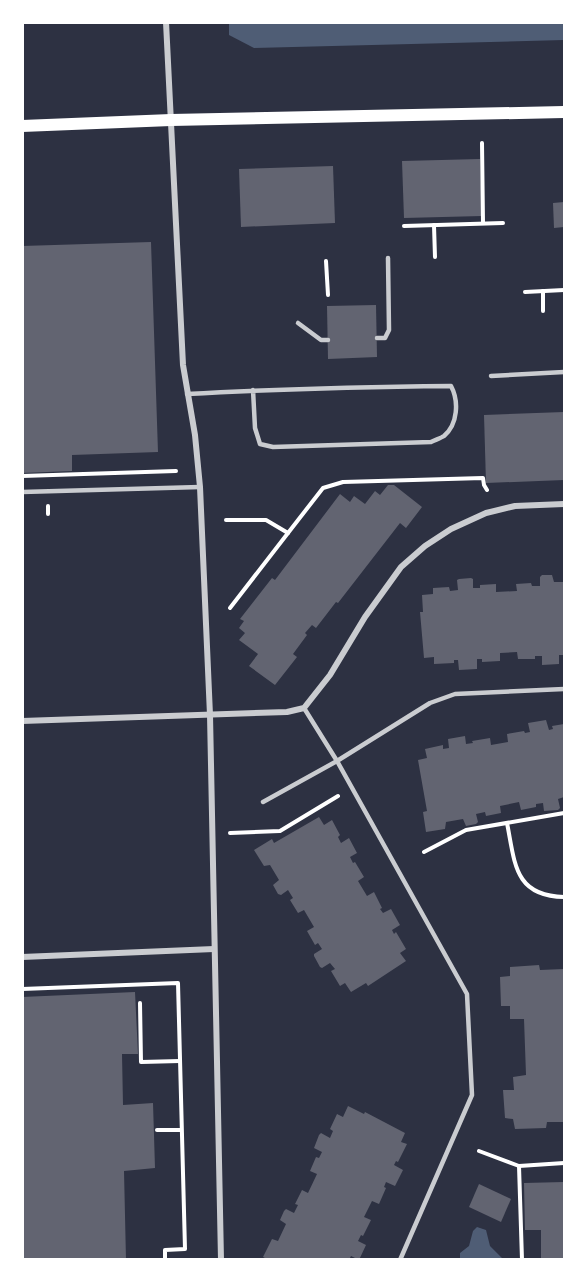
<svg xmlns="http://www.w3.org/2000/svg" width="587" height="1282" font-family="'Open Sans',sans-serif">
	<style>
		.water { fill: #4f5d75 }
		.building { fill: #626471 }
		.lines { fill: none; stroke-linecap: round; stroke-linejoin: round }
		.path { stroke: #fff; stroke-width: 4 }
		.service { stroke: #caccd0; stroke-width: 4.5 }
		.minor { stroke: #caccd0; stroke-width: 6 }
		.secondary { stroke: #fff; stroke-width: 12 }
	</style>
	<rect width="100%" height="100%" fill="#2d3142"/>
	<!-- water -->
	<g class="water">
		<polygon points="229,23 564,23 564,40 254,48 229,35"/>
		<polygon points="477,1227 486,1230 490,1246 503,1259 460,1259 460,1253 469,1246 473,1231"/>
	</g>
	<!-- building -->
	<g class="building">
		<polygon points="480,159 482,216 404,218 402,161"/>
		<polygon points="333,166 335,223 241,227 239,169"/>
		<polygon points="564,202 564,227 554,228 553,203"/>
		<polygon points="151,242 158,452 72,455 72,471 22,473 22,246"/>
		<polygon points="376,305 377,357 328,359 327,306"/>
		<polygon points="564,412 564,480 486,483 484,415"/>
		<polygon points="388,485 394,485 422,507 406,528 400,523 338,603 336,602 316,628 312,625 305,633 307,635 293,654 297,657 275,685 249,666 258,654 239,640 245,633 239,628 244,621 240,619 272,578 275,580 340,494 350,502 354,496 365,504 375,491 380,495"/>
		<polygon points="542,575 552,575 554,582 564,582 564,655 559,655 559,664 542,665 542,656 535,656 535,659 518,659 517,652 500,653 500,661 482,662 482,659 477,659 477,669 459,670 458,660 454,660 454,663 434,664 434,657 424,658 420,612 423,612 422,595 433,594 433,588 449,587 450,591 458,590 457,580 459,579 471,578 473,579 473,588 480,588 480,585 496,584 496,592 517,591 516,584 531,583 532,586 540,586 540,577"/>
		<polygon points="546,720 549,730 553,729 552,726 564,724 564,797 558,799 560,808 558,810 544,811 543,803 536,804 536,807 521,810 519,802 500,806 501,813 486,816 485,812 476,814 478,822 476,824 466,826 463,819 446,822 445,829 426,832 423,812 427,811 418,760 427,758 425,749 443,745 443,749 449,748 448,739 465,736 466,744 473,743 472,741 490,738 491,745 508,742 507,734 524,731 525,733 530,732 528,723"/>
		<polygon points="319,817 324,825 332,820 340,835 338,837 341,843 349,838 357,853 350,857 353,863 355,862 364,877 358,881 367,896 374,892 382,908 380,909 383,913 391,909 400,925 392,930 394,934 396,932 406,949 400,953 406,961 368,986 366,983 351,992 345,983 340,986 331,971 335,969 330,963 322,968 320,967 314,956 314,954 322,949 318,943 315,945 307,931 314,927 304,910 298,913 290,900 293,898 288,890 281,895 278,894 273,885 279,880 270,865 264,866 254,850 272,839 274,843"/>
		<polygon points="539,965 540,970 564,969 564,1122 547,1122 546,1128 515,1129 513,1119 505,1118 503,1090 514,1090 513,1077 526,1075 524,1019 510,1019 510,1006 501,1006 500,977 510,976 510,967"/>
		<polygon points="135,992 138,1054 122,1054 123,1105 153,1103 155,1168 124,1171 126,1260 22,1260 22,997"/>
		<polygon points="348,1106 364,1114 365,1112 405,1133 401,1142 407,1144 398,1162 396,1161 394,1165 403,1170 395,1186 386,1182 384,1187 386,1188 379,1204 372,1201 364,1217 371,1220 363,1236 361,1235 358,1241 366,1245 359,1260 351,1256 349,1260 269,1260 263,1257 272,1239 278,1241 286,1224 280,1220 284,1211 286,1209 294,1213 298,1205 295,1204 302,1190 308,1193 317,1174 310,1171 316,1157 319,1158 322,1152 314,1148 319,1135 321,1133 330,1138 333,1131 330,1129 337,1114 343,1117"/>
		<polygon points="564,1182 564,1260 541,1260 541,1230 525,1230 524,1183"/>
		<polygon points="479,1184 511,1199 501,1222 469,1207"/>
	</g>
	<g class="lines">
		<!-- path -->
		<g class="path">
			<polyline points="482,143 483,223"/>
			<polyline points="434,225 435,257"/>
			<polyline points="404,226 503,223"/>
			<polyline points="326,261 328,295"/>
			<polyline points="543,291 543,311"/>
			<polyline points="525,292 564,290"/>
			<polyline points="22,476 176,471"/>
			<polyline points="48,506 48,514"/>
			<polyline points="226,520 266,520 288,533 323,488 343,482 483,478 484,485 487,490"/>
			<polyline points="230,608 288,533"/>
			<path d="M507 823C515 863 514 896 564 897"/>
			<polyline points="230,833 280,831 338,796"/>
			<polyline points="424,852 466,830 564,813"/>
			<polyline points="22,989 178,983 185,1249 165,1250 165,1260"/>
			<polyline points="140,1003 141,1062 180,1061"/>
			<polyline points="157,1130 181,1130"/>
			<polyline points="479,1151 519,1166 564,1163"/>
			<polyline points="519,1166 522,1260"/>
		</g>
		<!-- service -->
		<g class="service">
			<polyline points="298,323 321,340 328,340"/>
			<polyline points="377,338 385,338 389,330 388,258"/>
			<polyline points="491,376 564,372"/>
			<path d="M187 394C275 389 363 387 451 386 459 401 458 424 444 436 441 438 435 440 431 442L273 447 260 444 255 428 253 390"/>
			<polyline points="22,492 200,487"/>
			<polyline points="304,708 337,761 467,994 472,1095 400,1260"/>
			<polyline points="263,802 337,761 430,703 455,694 564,689"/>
		</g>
		<!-- minor -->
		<g class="minor">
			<polyline points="166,22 183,365 195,435 200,487 210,715 221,1260"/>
			<polyline points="22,721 287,712 304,708 330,675 365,617 401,567 425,546 451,529 486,513 515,506 564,504"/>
			<polyline points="22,957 214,949"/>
		</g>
		<!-- secondary -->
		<polyline class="secondary" points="22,126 171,120 564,112"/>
	</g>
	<!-- border -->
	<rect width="587" height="1282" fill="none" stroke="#ffffff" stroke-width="48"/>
</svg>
